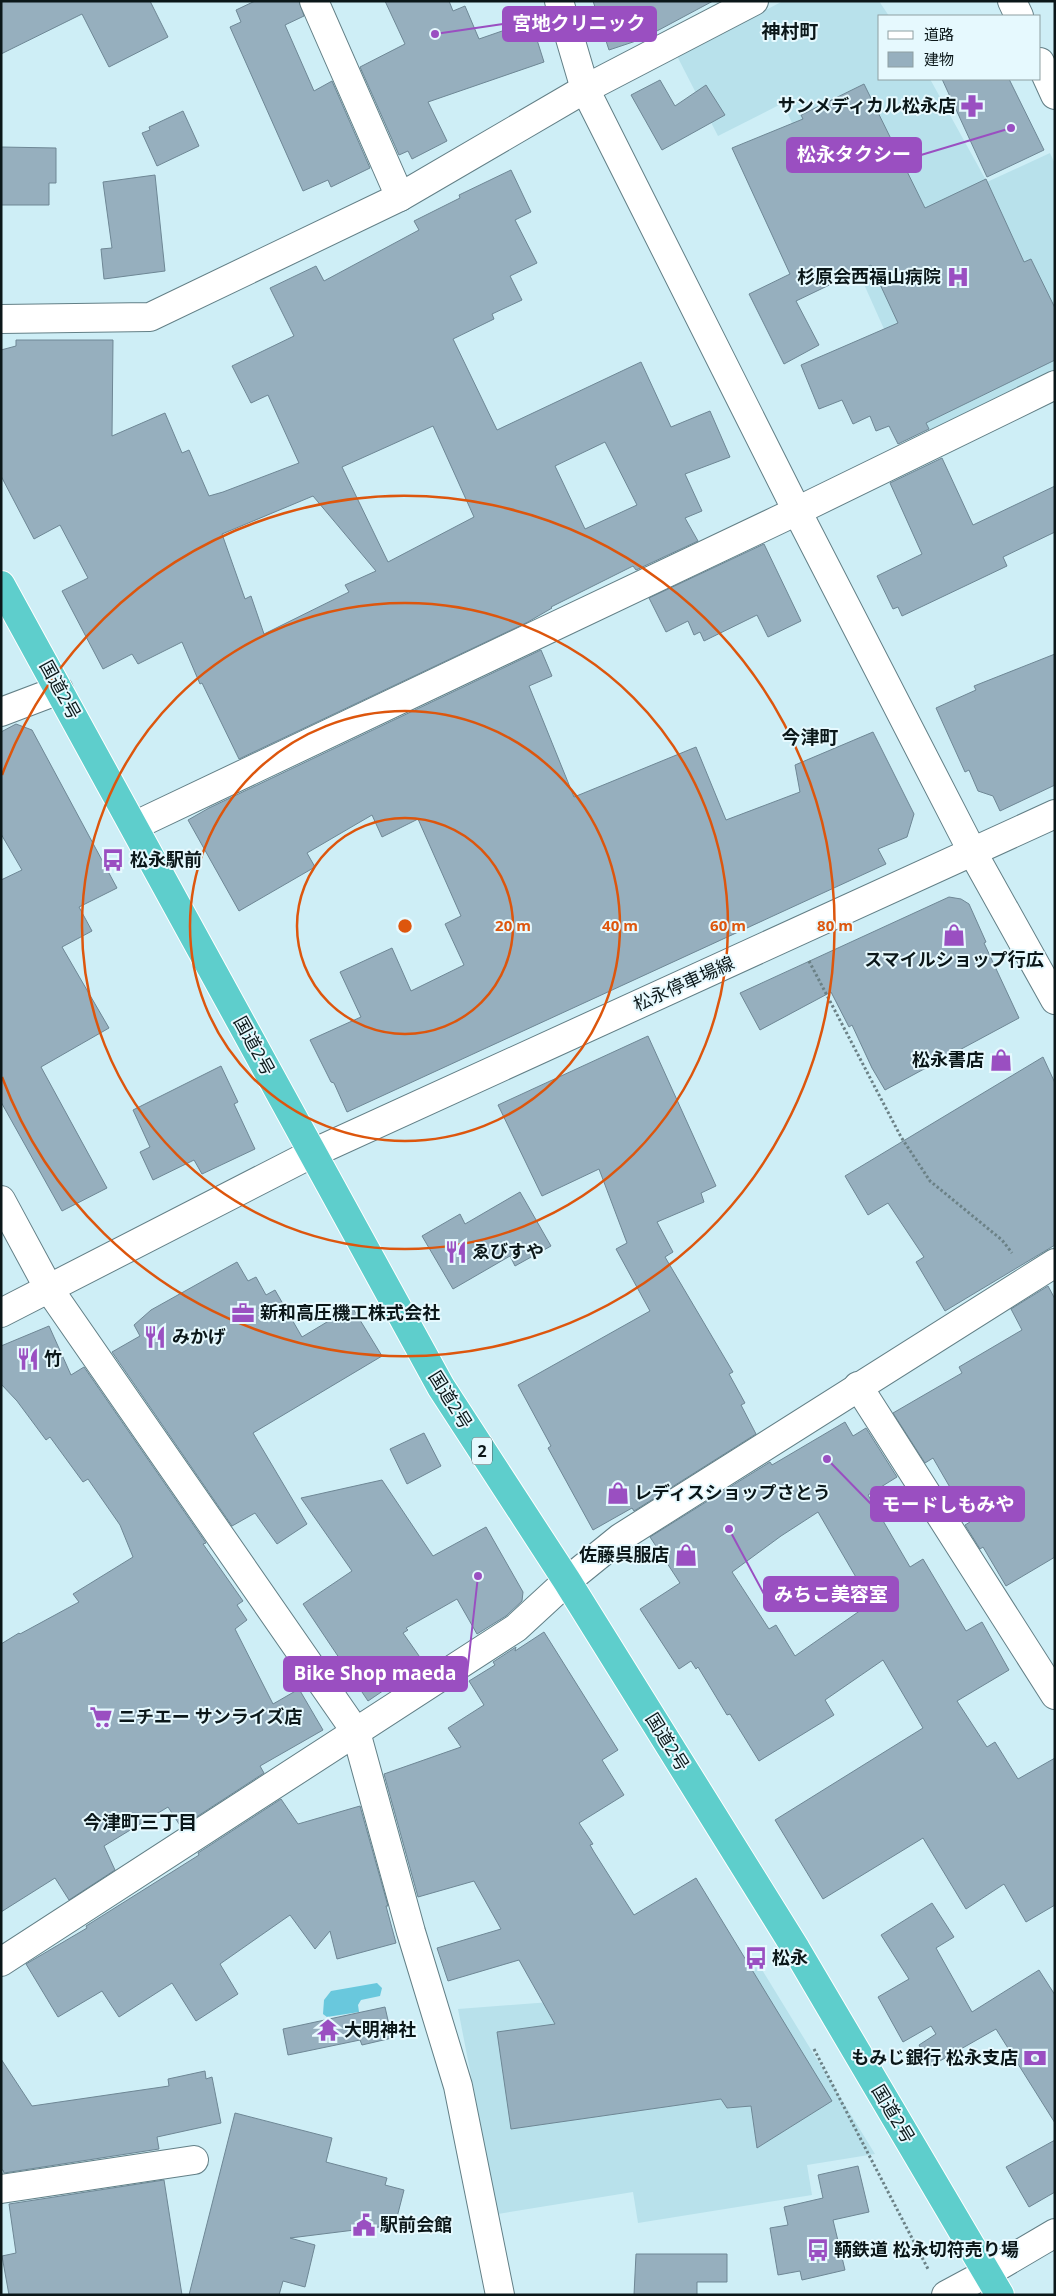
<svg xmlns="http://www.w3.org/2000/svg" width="1056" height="2296" font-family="'Open Sans','Noto Sans JP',sans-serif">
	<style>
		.built { fill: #b8e1eb }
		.forest { fill: #69c8dd }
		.building { fill: #96afbe; stroke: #6e8795; fill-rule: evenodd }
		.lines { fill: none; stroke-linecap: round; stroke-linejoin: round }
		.minor-casing { stroke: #627f86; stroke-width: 30 }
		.tertiary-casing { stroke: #627f86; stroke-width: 30 }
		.trunk-casing { stroke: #fff; stroke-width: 30 }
		.path { stroke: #6b8186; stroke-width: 3; stroke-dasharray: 2.5 2.5; stroke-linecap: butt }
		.minor { stroke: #fff; stroke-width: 28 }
		.tertiary { stroke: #fff; stroke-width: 28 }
		.trunk { stroke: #5ececc; stroke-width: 28 }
		.ring { fill: none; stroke: #dd560d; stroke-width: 2.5 }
		.labels { text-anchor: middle; stroke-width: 4; stroke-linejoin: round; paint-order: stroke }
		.shield { fill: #e6f9fe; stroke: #4d5b5e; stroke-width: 1 }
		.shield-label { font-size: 16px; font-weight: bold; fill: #0b1719 }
		.poi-label { font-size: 18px; font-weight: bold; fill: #0b1719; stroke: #e6f9fe; text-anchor: start }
		.street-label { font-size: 18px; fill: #0b1719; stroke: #e6f9fe }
		.neighbourhood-label { font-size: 19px; font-weight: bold; fill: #0b1719; stroke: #e6f9fe }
		.centre { fill: #dd560d; stroke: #e6f9fe; stroke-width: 2.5 }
		.ring-label { font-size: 15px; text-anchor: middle; font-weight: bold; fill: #dd560d; stroke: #e6f9fe; stroke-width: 4; stroke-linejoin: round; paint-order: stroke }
		.leader { fill: none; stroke: #9a4fc1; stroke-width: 2 }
		.callout-dot { fill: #9a4fc1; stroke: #e6f9fe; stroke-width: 2 }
		.callout { fill: #9a4fc1; stroke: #9a4fc1; stroke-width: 2 }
		.callout-label { font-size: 19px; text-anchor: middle; font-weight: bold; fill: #fff }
	</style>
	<rect width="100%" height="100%" fill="#ceeef6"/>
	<!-- built -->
	<g class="built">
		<polygon points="783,1 879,1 889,16 880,16 880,79 930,79 987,182 1050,153 1055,164 1055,371 930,432 783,103 718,136 677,56"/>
		<polygon points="756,1960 875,2154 807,2165 812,2195 638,2223 633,2192 498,2214 458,2009 681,1992"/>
	</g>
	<!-- forest -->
	<polygon class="forest" points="377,1983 382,1988 380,1996 361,2000 358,2005 359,2012 327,2017 323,2014 324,2000 331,1991"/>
	<!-- building -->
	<g class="building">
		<polygon points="1,1 150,1 168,37 109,67 82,14 1,54"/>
		<polygon points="255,1 299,1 304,16 285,25 314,91 332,81 370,168 331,187 328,180 303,191 230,27 241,22 236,10"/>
		<polygon points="385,1 449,1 453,11 465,6 479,39 531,21 544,62 428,102 447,141 412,159 408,151 399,155 360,67 405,44"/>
		<polygon points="593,1 713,1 642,39 609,50"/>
		<polygon points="942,79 1009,79 1044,150 987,177"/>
		<polygon points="660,80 675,106 706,85 725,115 662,150 631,95"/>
		<polygon points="864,84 925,208 986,179 1024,262 1031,259 1055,308 1055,360 926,423 929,429 898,444 889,426 876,431 870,416 853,424 842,400 819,409 801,365 898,323 871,265 796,301 819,345 784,364 749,294 790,274 732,148 803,119 801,115"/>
		<polygon points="183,111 199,146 157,166 142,133 150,130 149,127"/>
		<polygon points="1,147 56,148 56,183 49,183 49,205 1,205"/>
		<path d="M511 170 531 212 515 220 537 263 510 276 522 300 492 314 494 319 453 339 497 430 641 362 671 427 710 411 730 457 685 474 702 511 685 518 698 541 636 570 633 566 551 607 552 608 528 622 239 759 202 683 200 684 182 642 138 664 132 654 103 669 62 591 88 578 60 525 34 539 1 476V350L16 346V340H113L112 436 165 413 182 453 189 450 209 496 223 492 299 463 268 395 251 403 232 366 294 336 270 288 316 266 324 281 419 230 414 221 460 198 459 195ZM433 426 474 517 388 562 342 467ZM605 442 637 505 585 529 555 466ZM313 496 376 571 345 585 349 592 264 634 251 596 245 599 222 534Z"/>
		<polygon points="155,175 165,271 104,279 101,249 112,248 103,182"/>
		<polygon points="942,458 973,525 1055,486 1055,532 1003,557 1007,566 902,616 898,607 893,609 877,576 922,554 890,483"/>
		<polygon points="764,544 801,621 768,637 757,615 704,641 700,632 694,635 688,621 666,632 649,598"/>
		<polygon points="541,650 552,676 529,686 574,797 696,747 726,820 800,792 795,765 873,732 914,814 907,837 878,849 886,864 347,1112 334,1083 331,1082 310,1040 361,1017 340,972 392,948 411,991 464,965 445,924 461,916 418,819 382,837 372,815 307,853 315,867 239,911 188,820 209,808"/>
		<polygon points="1055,654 1055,785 1000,811 993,796 978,791 969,770 965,772 936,708 976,690 974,686"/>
		<polygon points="16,724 32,730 117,888 79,907 92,931 62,947 109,1028 41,1067 107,1188 62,1211 1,1102 1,880 22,870 1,834 1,732"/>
		<polygon points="949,897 961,899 969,904 986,942 984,943 1019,1018 885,1090 872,1068 852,1025 849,1027 831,992 760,1030 740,993"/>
		<polygon points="648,1036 716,1186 701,1193 704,1202 657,1222 673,1252 665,1257 733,1372 729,1374 745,1403 741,1405 756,1434 634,1511 632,1508 593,1530 548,1448 551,1446 518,1385 650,1311 616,1249 627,1243 599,1169 542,1196 498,1105"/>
		<polygon points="1043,1057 1055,1083 1055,1245 945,1311 916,1262 924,1257 888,1203 868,1215 845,1176"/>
		<polygon points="221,1066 238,1102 234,1104 255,1149 202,1174 194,1160 153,1180 140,1152 150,1147 133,1110"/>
		<polygon points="520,1192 551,1246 515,1266 510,1256 453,1289 422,1236 460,1214 465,1224"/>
		<polygon points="237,1262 248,1281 256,1277 266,1295 275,1290 302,1337 352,1307 382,1356 253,1433 307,1524 277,1544 255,1513 232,1526 112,1352 140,1336 134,1325 151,1310"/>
		<polygon points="1048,1286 1055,1299 1055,1557 1006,1586 983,1547 980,1549 965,1525 970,1522 933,1458 925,1463 893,1413 962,1373 959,1367 1022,1330 1011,1309"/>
		<polygon points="49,1326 71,1375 84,1367 206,1543 203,1544 243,1601 237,1605 247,1620 235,1629 273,1704 299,1689 323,1730 260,1766 264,1773 181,1827 168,1807 104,1846 115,1870 69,1900 55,1878 1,1912 1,1644 19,1633 20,1634 79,1602 73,1594 133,1557 120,1525 88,1479 83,1482 50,1437 46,1440 17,1401 1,1384 1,1346"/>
		<path d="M845 1422 853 1436 866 1428 897 1477 868 1495 910 1567 923 1559 966 1631 982 1622 1009 1670 957 1701 987 1747 995 1742 1018 1779 1055 1758V1905L1026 1922 1004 1884 966 1909 923 1838 823 1899 775 1820 923 1728 883 1660 825 1700 834 1715 759 1761 730 1714 727 1715 698 1667 696 1669 691 1661 679 1669 640 1609 680 1583 650 1537 770 1462 772 1465ZM818 1512 871 1603 795 1656 776 1625 769 1629 732 1572 781 1536Z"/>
		<polygon points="424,1433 441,1466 407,1484 390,1449"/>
		<polygon points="382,1480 433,1556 486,1527 523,1592 522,1601 506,1616 477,1634 457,1599 406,1628 408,1630 403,1633 424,1663 368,1701 303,1604 352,1571 301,1498"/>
		<polygon points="544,1632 618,1750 602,1760 624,1795 579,1823 593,1844 590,1845 594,1852 634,1915 696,1878 832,2101 757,2148 751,2106 727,2108 721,2099 511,2129 497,2032 555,2024 519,1960 448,1981 437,1948 501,1929 474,1881 418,1897 384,1774 461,1747 448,1728 484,1705 469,1681 495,1665 493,1662 516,1647 515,1651"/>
		<polygon points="281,1799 298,1824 360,1806 388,1906 386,1906 396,1943 337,1959 330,1931 315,1949 290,1915 220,1964 238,1994 196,2021 172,1983 119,2017 102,1991 58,2017 26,1964 87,1928 86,1926 199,1855 198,1853"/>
		<polygon points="932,1903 954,1937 936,1948 972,2012 1039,1970 1055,1995 1055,2123 996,2029 931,2066 919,2045 936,2034 931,2026 903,2042 878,1997 909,1979 881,1935"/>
		<polygon points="385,2007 392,2038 362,2045 360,2040 288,2055 283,2029"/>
		<polygon points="1,2059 32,2106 169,2086 168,2079 205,2071 206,2079 212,2077 221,2123 157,2137 159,2149 4,2173 3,2170 1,2170"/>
		<polygon points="235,2113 332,2138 326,2162 387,2178 385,2185 404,2190 395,2225 290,2238 315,2245 305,2287 283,2281 279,2295 189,2295"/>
		<polygon points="1055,2140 1055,2192 1029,2207 1006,2167"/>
		<polygon points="858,2166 869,2212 833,2220 845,2270 802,2280 800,2271 778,2275 770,2228 788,2225 784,2207 823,2198 818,2175"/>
		<polygon points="164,2180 182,2295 9,2295 2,2256 16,2253 9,2204"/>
		<polygon points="636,2254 727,2254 727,2282 697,2282 697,2295 634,2295"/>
	</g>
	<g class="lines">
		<defs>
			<g id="minor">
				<polyline points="314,1 400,197"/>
				<polyline points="1012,1 1019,16"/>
				<polyline points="1040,62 1055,95"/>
				<polyline points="1,319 150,317 400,197 585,89 754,1"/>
				<polyline points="1,712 59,690"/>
				<polyline points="134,826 797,511 1055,385"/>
				<polyline points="1,1200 49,1289 356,1732 411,1932 458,2086 500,2295"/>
				<polyline points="858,1386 1055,1695"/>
				<polyline points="1,1962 516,1628 567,1581 620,1538 1055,1263"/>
				<polyline points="1,2189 194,2160"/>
				<polyline points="946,2295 987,2273 1055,2233"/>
			</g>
			<g id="tertiary">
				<polyline points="559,1 585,89 797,511 973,853 1055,1000"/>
				<polyline points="1,1313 313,1153 1055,814"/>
			</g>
			<polyline id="trunk" points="1,585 441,1387 567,1581 796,1949 1000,2295"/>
		</defs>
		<!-- minor casing -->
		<use href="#minor" class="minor-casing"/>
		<!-- tertiary casing -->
		<use href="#tertiary" class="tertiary-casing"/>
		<!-- trunk casing -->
		<use href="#trunk" class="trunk-casing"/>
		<!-- path -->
		<g class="path">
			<polyline points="809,961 901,1137 930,1181 1002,1240 1012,1253"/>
			<polyline points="814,2049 928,2269"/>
		</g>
		<!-- minor -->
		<use href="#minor" class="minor"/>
		<!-- tertiary -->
		<use href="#tertiary" class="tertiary"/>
		<!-- trunk -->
		<use href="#trunk" class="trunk"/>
	</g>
	<!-- distance rings -->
	<g class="ring">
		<circle cx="405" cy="926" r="108"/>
		<circle cx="405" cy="926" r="215"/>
		<circle cx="405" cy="926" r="323"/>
		<path d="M2 775A430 430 0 1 1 2 1077"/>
	</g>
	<!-- icons -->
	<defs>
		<symbol id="pharmacy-bare" viewBox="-9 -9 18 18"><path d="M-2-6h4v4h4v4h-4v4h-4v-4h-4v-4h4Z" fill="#9a4fc1" stroke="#e6f9fe" stroke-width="2.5" paint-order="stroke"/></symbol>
		<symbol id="hospital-bare" viewBox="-9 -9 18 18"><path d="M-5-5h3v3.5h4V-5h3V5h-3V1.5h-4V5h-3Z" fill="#9a4fc1" stroke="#e6f9fe" stroke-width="2.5" paint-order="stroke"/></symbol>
		<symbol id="bus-bare" viewBox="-9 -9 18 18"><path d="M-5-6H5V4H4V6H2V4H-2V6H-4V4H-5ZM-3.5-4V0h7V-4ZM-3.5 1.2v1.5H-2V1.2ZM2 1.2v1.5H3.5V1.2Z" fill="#9a4fc1" stroke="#e6f9fe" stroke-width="2.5" paint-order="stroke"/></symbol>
		<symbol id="shop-bare" viewBox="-9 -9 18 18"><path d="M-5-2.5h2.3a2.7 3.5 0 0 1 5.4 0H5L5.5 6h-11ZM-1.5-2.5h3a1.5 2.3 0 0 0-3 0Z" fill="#9a4fc1" stroke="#e6f9fe" stroke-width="2.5" paint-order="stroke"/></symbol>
		<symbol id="restaurant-bare" viewBox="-9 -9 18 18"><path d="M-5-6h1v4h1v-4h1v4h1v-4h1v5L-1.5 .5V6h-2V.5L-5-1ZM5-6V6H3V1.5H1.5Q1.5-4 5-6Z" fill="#9a4fc1" stroke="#e6f9fe" stroke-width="2.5" paint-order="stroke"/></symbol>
		<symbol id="office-bare" viewBox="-9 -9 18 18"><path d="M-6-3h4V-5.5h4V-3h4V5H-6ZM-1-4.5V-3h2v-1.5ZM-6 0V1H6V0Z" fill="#9a4fc1" stroke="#e6f9fe" stroke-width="2.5" paint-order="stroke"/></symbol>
		<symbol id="supermarket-bare" viewBox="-9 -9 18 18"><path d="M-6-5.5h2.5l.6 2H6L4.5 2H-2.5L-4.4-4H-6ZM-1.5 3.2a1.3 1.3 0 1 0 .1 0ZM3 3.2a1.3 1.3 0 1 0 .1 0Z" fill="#9a4fc1" stroke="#e6f9fe" stroke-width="2.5" paint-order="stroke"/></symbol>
		<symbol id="temple-bare" viewBox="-9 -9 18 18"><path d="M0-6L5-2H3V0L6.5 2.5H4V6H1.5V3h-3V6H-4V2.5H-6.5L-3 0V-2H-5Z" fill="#9a4fc1" stroke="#e6f9fe" stroke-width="2.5" paint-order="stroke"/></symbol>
		<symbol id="bank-bare" viewBox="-9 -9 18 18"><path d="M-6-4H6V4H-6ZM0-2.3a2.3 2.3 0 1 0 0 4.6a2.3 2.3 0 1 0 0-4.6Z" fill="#9a4fc1" stroke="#e6f9fe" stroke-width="2.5" paint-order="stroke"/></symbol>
		<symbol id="civic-bare" viewBox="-9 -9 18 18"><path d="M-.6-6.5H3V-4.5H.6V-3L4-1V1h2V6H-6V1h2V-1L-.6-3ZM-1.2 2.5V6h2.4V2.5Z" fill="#9a4fc1" stroke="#e6f9fe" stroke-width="2.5" paint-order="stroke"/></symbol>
	</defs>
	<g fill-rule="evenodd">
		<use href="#pharmacy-bare" x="956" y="90" width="32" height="32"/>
		<use href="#hospital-bare" x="942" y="261" width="32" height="32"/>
		<use href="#bus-bare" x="97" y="844" width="32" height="32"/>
		<use href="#shop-bare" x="938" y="919" width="32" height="32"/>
		<use href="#shop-bare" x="985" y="1044" width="32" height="32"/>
		<use href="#restaurant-bare" x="440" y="1236" width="32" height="32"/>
		<use href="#office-bare" x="227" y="1297" width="32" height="32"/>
		<use href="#restaurant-bare" x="139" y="1321" width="32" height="32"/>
		<use href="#restaurant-bare" x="12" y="1343" width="32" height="32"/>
		<use href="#shop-bare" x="602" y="1477" width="32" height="32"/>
		<use href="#shop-bare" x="670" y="1539" width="32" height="32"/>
		<use href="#supermarket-bare" x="85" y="1701" width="32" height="32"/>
		<use href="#bus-bare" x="740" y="1942" width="32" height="32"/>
		<use href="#temple-bare" x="312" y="2014" width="32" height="32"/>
		<use href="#bank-bare" x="1019" y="2042" width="32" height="32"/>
		<use href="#civic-bare" x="348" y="2209" width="32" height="32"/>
		<use href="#bus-bare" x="802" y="2234" width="32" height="32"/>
	</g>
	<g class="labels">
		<!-- shield labels -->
		<rect class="shield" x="472" y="1437.5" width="20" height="27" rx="4"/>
		<g class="shield-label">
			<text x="482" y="1457">2</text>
		</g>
		<!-- poi labels -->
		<g class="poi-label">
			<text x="956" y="112" text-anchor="end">サンメディカル松永店</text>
			<text x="941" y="283" text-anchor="end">杉原会西福山病院</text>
			<text x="130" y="866">松永駅前</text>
			<text x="954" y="966" text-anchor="middle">スマイルショップ行広</text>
			<text x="984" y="1066" text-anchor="end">松永書店</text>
			<text x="472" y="1258">ゑびすや</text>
			<text x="260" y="1319">新和高圧機工株式会社</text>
			<text x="172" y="1343">みかげ</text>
			<text x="44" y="1365">竹</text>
			<text x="634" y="1499">レディスショップさとう</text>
			<text x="669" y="1561" text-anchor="end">佐藤呉服店</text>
			<text x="118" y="1723">ニチエー サンライズ店</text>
			<text x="772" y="1964">松永</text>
			<text x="344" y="2036">大明神社</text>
			<text x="1018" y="2064" text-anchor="end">もみじ銀行 松永支店</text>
			<text x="380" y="2231">駅前会館</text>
			<text x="834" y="2256">鞆鉄道 松永切符売り場</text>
		</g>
		<!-- street labels -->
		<g class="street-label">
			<text transform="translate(60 690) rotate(61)" y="6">国道2号</text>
			<text transform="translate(684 984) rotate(-24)" y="6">松永停車場線</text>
			<text transform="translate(254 1046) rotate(61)" y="6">国道2号</text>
			<text transform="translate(450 1400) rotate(58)" y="6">国道2号</text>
			<text transform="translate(667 1742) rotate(58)" y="6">国道2号</text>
			<text transform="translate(893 2114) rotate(59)" y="6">国道2号</text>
		</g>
		<!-- neighbourhood labels -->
		<g class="neighbourhood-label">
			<text x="790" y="38">神村町</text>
			<text x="810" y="744">今津町</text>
			<text x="140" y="1829">今津町三丁目</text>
		</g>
	</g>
	<circle cx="405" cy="926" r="8" class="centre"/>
	<g class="ring-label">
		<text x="513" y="931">20 m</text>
		<text x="620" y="931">40 m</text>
		<text x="728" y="931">60 m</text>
		<text x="835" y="931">80 m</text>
	</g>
	<!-- callouts -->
	<path class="leader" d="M435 34L503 24M1011 128L921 155M827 1459L871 1504M729 1529L764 1594M478 1576L467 1674"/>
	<g class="callout-dot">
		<circle cx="435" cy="34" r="5"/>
		<circle cx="1011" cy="128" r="5"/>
		<circle cx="827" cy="1459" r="5"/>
		<circle cx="729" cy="1529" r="5"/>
		<circle cx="478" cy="1576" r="5"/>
	</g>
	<g class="callout">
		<rect x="503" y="7" width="153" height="34" rx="5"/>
		<rect x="787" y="138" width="134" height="34" rx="5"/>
		<rect x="871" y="1487" width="153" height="34" rx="5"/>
		<rect x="764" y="1577" width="134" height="34" rx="5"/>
		<rect x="284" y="1657" width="183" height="34" rx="5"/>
	</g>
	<g class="callout-label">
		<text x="579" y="30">宮地クリニック</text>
		<text x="854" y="161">松永タクシー</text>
		<text x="948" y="1511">モードしもみや</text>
		<text x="831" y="1601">みちこ美容室</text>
		<text x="375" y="1680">Bike Shop maeda</text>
	</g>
	<!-- border -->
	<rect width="1056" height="2296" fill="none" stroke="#0b1719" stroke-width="5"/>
	<!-- legend -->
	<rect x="878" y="15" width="162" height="65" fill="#e6f9fe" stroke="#8e9fa2"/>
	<rect x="888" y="31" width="25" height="8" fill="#ffffff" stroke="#8e9fa2"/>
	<text x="924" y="40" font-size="15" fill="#0b1719">道路</text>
	<rect x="888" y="52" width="25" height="15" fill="#96afbe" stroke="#8e9fa2"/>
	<text x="924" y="65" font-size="15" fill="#0b1719">建物</text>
</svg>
